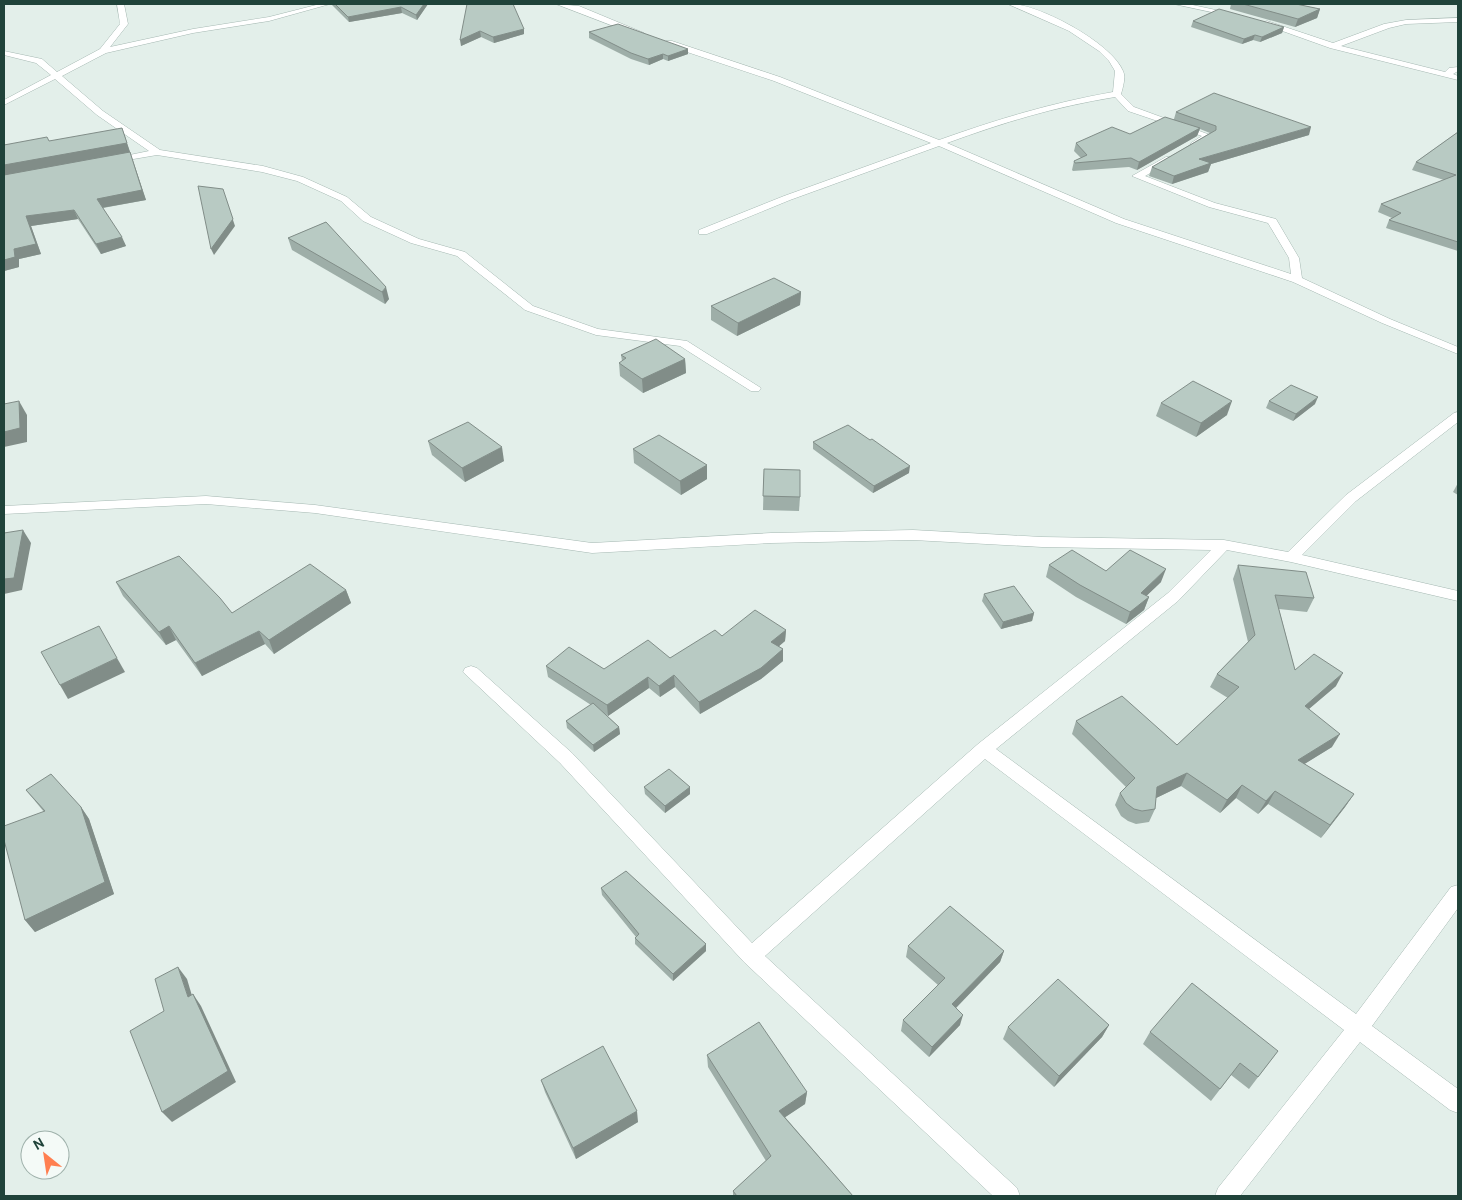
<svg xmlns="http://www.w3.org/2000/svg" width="1462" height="1200" font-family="Overpass,sans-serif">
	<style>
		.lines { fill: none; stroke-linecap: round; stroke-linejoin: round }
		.minor-casing { stroke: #a5b8b2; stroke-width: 1 }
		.minor { fill: #fff; fill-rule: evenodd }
		.wall { fill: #9eaea8 }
		.shaded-wall { fill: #818d88 }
		.building { fill: #b8cac3; stroke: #818d88 }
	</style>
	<rect width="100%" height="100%" fill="#e3efea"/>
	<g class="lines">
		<defs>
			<g id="minor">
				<polygon points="117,4 124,4 128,24 110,47 193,29 269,17 320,4 330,4 269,21 193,33 106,53 62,76 103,111 160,150 263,166 303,177 347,197 371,217 419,239 465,252 533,306 598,329 687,341 761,388 759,391 751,391 680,346 596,335 525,310 457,256 411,243 363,221 341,201 297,181 262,172 157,155 110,163 110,159 149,151 97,115 55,79 4,105 4,100 51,75 36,63 4,55 4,51 42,59 57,72 100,49 120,24"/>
				<polygon points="556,4 579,6 644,33 637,35"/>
				<path d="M1008 4C1036 2 1112 43 1123 71 1126 77 1123 87 1121 94L1134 107 1213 136 1197 147H1191V143L1202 136 1128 111 1115 97C1054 107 1005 122 947 143L1124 219 1291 274 1289 258 1268 223 1209 207 1132 176 1166 157H1172V161L1145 176 1215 203 1276 219 1299 258 1302 278 1390 319 1458 347V354L1382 323 1293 282 1116 223 939 146 790 200 707 234H699V230L784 196 931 143 774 81 666 45V41H672L780 77 939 140C998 119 1051 103 1113 92L1115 71 1109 61 1099 51 1069 31Z"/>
				<polygon points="1174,4 1188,4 1239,15 1235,17"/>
				<polygon points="1458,18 1458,22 1406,24 1389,28 1341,46 1445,72 1449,68 1458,67 1458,71 1453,74 1458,76 1458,80 1330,48 1260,23 1267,21 1333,43 1384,24 1406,20"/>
				<polygon points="1458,412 1458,422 1356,501 1302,555 1458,591 1458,601 1291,562 1227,550 1178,601 996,749 1356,1014 1451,887 1458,885 1458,908 1372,1026 1458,1089 1458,1113 1450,1110 1360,1042 1240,1196 1215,1196 1218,1188 1344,1030 985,759 765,956 1017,1188 1020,1196 993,1196 744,962 560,763 463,672 465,668 471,666 477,668 572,753 752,943 978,744 1168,593 1211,550 1042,547 913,540 771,543 592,553 315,513 206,504 4,514 4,506 206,496 315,505 592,543 771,533 913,530 1042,537 1224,540 1288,552 1346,495 1454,413"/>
			</g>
		</defs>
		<!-- minor casing -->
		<use href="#minor" class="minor-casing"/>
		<!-- minor -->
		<use href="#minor" class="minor"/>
	</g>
	<!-- wall -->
	<g class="wall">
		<polygon points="331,4 428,4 417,20 402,13 349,22"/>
		<polygon points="467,4 524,29 524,34 494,43 481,37 461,46"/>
		<polygon points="1231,4 1296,4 1320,9 1317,18 1295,27 1230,9"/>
		<polygon points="1193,21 1284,27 1282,33 1260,42 1253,40 1242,44 1191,27"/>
		<polygon points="589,32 688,49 688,54 668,61 663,59 649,65 631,59 589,38"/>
		<polygon points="1176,112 1309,135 1211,164 1208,172 1172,184 1149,176 1152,167 1210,133 1200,129 1197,136 1137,170 1129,167 1073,171 1072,170 1074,161 1081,158 1074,151 1076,143 1130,134 1174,119"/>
		<polygon points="1458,132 1458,251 1386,228 1389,220 1392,218 1378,212 1381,204 1444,180 1412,170 1416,162"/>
		<polygon points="125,137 146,200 103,208 126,246 101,254 78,219 31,226 41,254 19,259 19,267 4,271 4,145 49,141"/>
		<polygon points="326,222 389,299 385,304 292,250 288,238"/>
		<polygon points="801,292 800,305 737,336 711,320 711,306"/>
		<polygon points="621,355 685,359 686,373 643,393 620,376 619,363 622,361"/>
		<polygon points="1269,401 1315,404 1293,421 1266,408"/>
		<polygon points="1161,403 1227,415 1196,437 1156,416"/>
		<polygon points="428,441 504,461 465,482 432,455"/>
		<polygon points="813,442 909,473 873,493 813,449"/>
		<polygon points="633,449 707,465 707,479 681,495 634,463"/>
		<polygon points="764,469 800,497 799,511 763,510"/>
		<polygon points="1458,483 1458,495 1453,492"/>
		<polygon points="1049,565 1106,571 1161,582 1146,596 1149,597 1144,610 1126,624 1076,597 1046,577"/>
		<polygon points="1238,565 1314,598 1307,612 1279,609 1295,670 1336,686 1309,709 1332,747 1304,764 1354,794 1345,807 1321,838 1268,804 1258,814 1236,798 1220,813 1181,786 1156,798 1155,809 1149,822 1136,824 1128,821 1121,816 1115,805 1120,793 1126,787 1072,734 1076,721 1177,745 1228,698 1210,687 1217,674 1248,642 1233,579"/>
		<polygon points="116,582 232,613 346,590 351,603 274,654 265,644 202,676 176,640 166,645 123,596"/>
		<polygon points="984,594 1034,613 1032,621 1001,629 982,601"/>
		<polygon points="786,630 785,641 779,646 783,649 783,661 761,679 700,714 675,687 660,697 649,688 608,716 604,713 619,727 620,734 594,752 567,728 566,721 591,705 548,677 546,666 604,669 670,658 722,636"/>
		<polygon points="644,787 690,787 690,794 665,813 645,794"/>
		<polygon points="26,790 81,807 89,819 114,894 35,932 25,920 44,812"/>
		<polygon points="601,888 706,951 673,981 635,944 635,938 636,937 602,895"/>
		<polygon points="908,946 1004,951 1000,962 956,1008 960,1025 929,1057 901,1031 903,1020 938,985 906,957"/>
		<polygon points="1109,1025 1102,1037 1054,1087 1003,1039 1008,1027"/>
		<polygon points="1150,1032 1278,1051 1249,1089 1231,1075 1211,1101 1143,1044"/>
		<polygon points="707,1055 807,1092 805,1104 785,1117 853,1196 733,1196 733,1191 766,1161 708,1067"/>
		<polygon points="541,1080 638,1122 576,1159 545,1092"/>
	</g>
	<!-- shaded-wall -->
	<g class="shaded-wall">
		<polygon points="424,4 428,4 417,20 416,15"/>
		<polygon points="401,7 402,13 349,22 348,17"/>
		<polygon points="1320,9 1317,18 1295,27 1298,19"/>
		<polygon points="1284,27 1282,33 1260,42 1262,37"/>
		<polygon points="524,29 524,34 494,43 493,37"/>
		<polygon points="480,31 481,37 461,46 460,40"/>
		<polygon points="1255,35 1253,40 1242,44 1244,39"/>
		<polygon points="688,49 688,54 668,61 668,56"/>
		<polygon points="663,54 663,59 649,65 648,59"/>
		<polygon points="1311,127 1309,135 1211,164 1208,172 1172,184 1174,176 1199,159"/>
		<polygon points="122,128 146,200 101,208 4,176 4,165"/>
		<polygon points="1200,128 1197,136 1137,170 1139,162"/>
		<polygon points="225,196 235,226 214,255 211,249"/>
		<polygon points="74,210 78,219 31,226 41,254 19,259 19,267 4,271 4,260 14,249 26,216"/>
		<polygon points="122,237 126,246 101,254 96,244"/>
		<polygon points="386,287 389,299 385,304 382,292"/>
		<polygon points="801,292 800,305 737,336 738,323"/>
		<polygon points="685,359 686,373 643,393 642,379"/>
		<polygon points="1318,397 1315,404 1293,421 1296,414"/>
		<polygon points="19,401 27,415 27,442 4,447 4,432"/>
		<polygon points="1232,401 1227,415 1196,437 1201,423"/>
		<polygon points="502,447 504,461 465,482 462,468"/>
		<polygon points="707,465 707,479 681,495 680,481"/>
		<polygon points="910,466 909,473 873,493 874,486"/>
		<polygon points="23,530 31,543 22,590 4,594 4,579"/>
		<polygon points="1166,569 1161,582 1137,605 1141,593"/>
		<polygon points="346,590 351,603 274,654 269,640"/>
		<polygon points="1149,597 1144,610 1126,624 1130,612"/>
		<polygon points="1034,613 1032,621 1001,629 1003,622"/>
		<polygon points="169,626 176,640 166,645 159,632"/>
		<polygon points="786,630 785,641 771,653 771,642"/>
		<polygon points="259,631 265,644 202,676 195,663"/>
		<polygon points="783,649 783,661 761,679 700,714 699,702"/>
		<polygon points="117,658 125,672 68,699 60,685"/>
		<polygon points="1343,673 1336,686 1297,719 1305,706"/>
		<polygon points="674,675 675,687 660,697 659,686"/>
		<polygon points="648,677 649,688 608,716 607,705"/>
		<polygon points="619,727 620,734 594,752 593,745"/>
		<polygon points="1340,734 1332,747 1290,773 1298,760"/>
		<polygon points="1187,773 1181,786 1152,800 1157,787"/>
		<polygon points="1242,785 1236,798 1220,813 1227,800"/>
		<polygon points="690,787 690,794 665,813 665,806"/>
		<polygon points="1275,791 1268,804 1258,814 1266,801"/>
		<polygon points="1354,794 1345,807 1321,838 1330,825"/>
		<polygon points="81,807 89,819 114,894 35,932 25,920"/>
		<polygon points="706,944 706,951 673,981 673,974"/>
		<polygon points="1004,951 1000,962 949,1015 952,1004"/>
		<polygon points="178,967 187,979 196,1009 188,997"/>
		<polygon points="193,994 201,1006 236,1082 172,1122 162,1112"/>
		<polygon points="963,1015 960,1025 929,1057 932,1047"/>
		<polygon points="1109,1025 1102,1037 1054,1087 1059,1076"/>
		<polygon points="807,1092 805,1104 778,1122 779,1111"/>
		<polygon points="637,1111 638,1122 576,1159 573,1148"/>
	</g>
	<!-- building -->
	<g class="building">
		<polygon points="335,4 424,4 416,15 401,7 348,17"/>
		<polygon points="467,4 513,4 524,29 493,37 480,31 460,40"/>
		<polygon points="1243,4 1296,4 1320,9 1298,19"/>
		<polygon points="1219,9 1284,27 1262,37 1255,35 1244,39 1193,21"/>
		<polygon points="618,24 688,49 668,56 663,54 648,59 631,53 589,32"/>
		<polygon points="1214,93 1311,127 1199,159 1211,163 1174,176 1152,167 1216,130 1216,126 1176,112"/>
		<polygon points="1165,117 1200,128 1139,162 1131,158 1075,163 1074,161 1087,155 1076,143 1112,127 1130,134"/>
		<polygon points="122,128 127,143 4,165 4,145 47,137 49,141"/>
		<polygon points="1458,132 1458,242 1389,220 1401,213 1381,204 1456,175 1416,162"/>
		<polygon points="130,152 142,190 97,199 122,237 96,244 74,210 26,216 36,244 14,249 15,257 4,260 4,175"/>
		<polygon points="198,186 223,189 233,219 211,249"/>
		<polygon points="326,222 386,287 382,292 288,238"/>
		<polygon points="774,278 801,292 738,323 711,306"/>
		<polygon points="656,339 685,359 642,379 619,363 626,358 621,355"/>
		<polygon points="1193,381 1232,401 1201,423 1161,403"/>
		<polygon points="1291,385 1318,397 1296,414 1269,401"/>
		<polygon points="19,401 20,428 4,432 4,404"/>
		<polygon points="468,422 502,447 462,468 428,441"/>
		<polygon points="848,425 870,440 872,439 910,466 874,486 813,442"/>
		<polygon points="659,435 707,465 680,481 633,449"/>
		<polygon points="764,469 800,470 800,497 763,496"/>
		<polygon points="23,530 14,578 4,579 4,533"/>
		<polygon points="1072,550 1106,571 1130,550 1166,569 1141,593 1149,597 1130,612 1080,585 1049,565"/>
		<polygon points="179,556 220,598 232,613 310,564 346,590 269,640 259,631 195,663 169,626 159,632 116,582"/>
		<polygon points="1238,565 1306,572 1314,598 1275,595 1295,670 1314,654 1343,673 1305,706 1340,734 1298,760 1354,794 1330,825 1275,791 1266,801 1242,785 1227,800 1187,773 1157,787 1155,809 1142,811 1134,809 1126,803 1120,793 1135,778 1076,721 1122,696 1177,745 1239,687 1217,674 1255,635"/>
		<polygon points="1014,586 1034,613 1003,622 984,594"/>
		<polygon points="755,610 786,630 771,642 783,649 761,668 699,702 674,675 659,686 648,677 607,705 546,666 569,647 604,669 648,640 670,658 715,630 722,636"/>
		<polygon points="99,626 117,658 60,685 41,652"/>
		<polygon points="593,703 619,727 593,745 566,721"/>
		<polygon points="669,769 690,787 665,806 644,787"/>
		<polygon points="51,774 81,807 105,882 25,920 4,840 4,826 45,811 26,790"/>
		<polygon points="626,871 706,944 673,974 635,938 639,934 601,888"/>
		<polygon points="950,906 1004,951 952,1004 963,1015 932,1047 903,1020 945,978 908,946"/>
		<polygon points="178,967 188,997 193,994 228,1071 162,1112 130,1031 164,1011 155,979"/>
		<polygon points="1058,979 1109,1025 1059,1076 1008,1027"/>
		<polygon points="1192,983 1278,1051 1258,1077 1240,1063 1220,1089 1150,1032"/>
		<polygon points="759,1022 807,1092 779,1111 853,1196 737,1196 733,1191 771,1156 707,1055"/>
		<polygon points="603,1046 637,1111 573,1148 541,1080"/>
	</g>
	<!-- border -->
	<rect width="1462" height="1200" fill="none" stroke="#20433a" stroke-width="10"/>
	<!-- north arrow -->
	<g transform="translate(45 1155) rotate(330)"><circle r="24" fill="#f4faf7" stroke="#9fb1ab"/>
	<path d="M0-4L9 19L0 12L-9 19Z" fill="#ff7f50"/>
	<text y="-8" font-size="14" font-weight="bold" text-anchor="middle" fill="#20433a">N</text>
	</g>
</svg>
